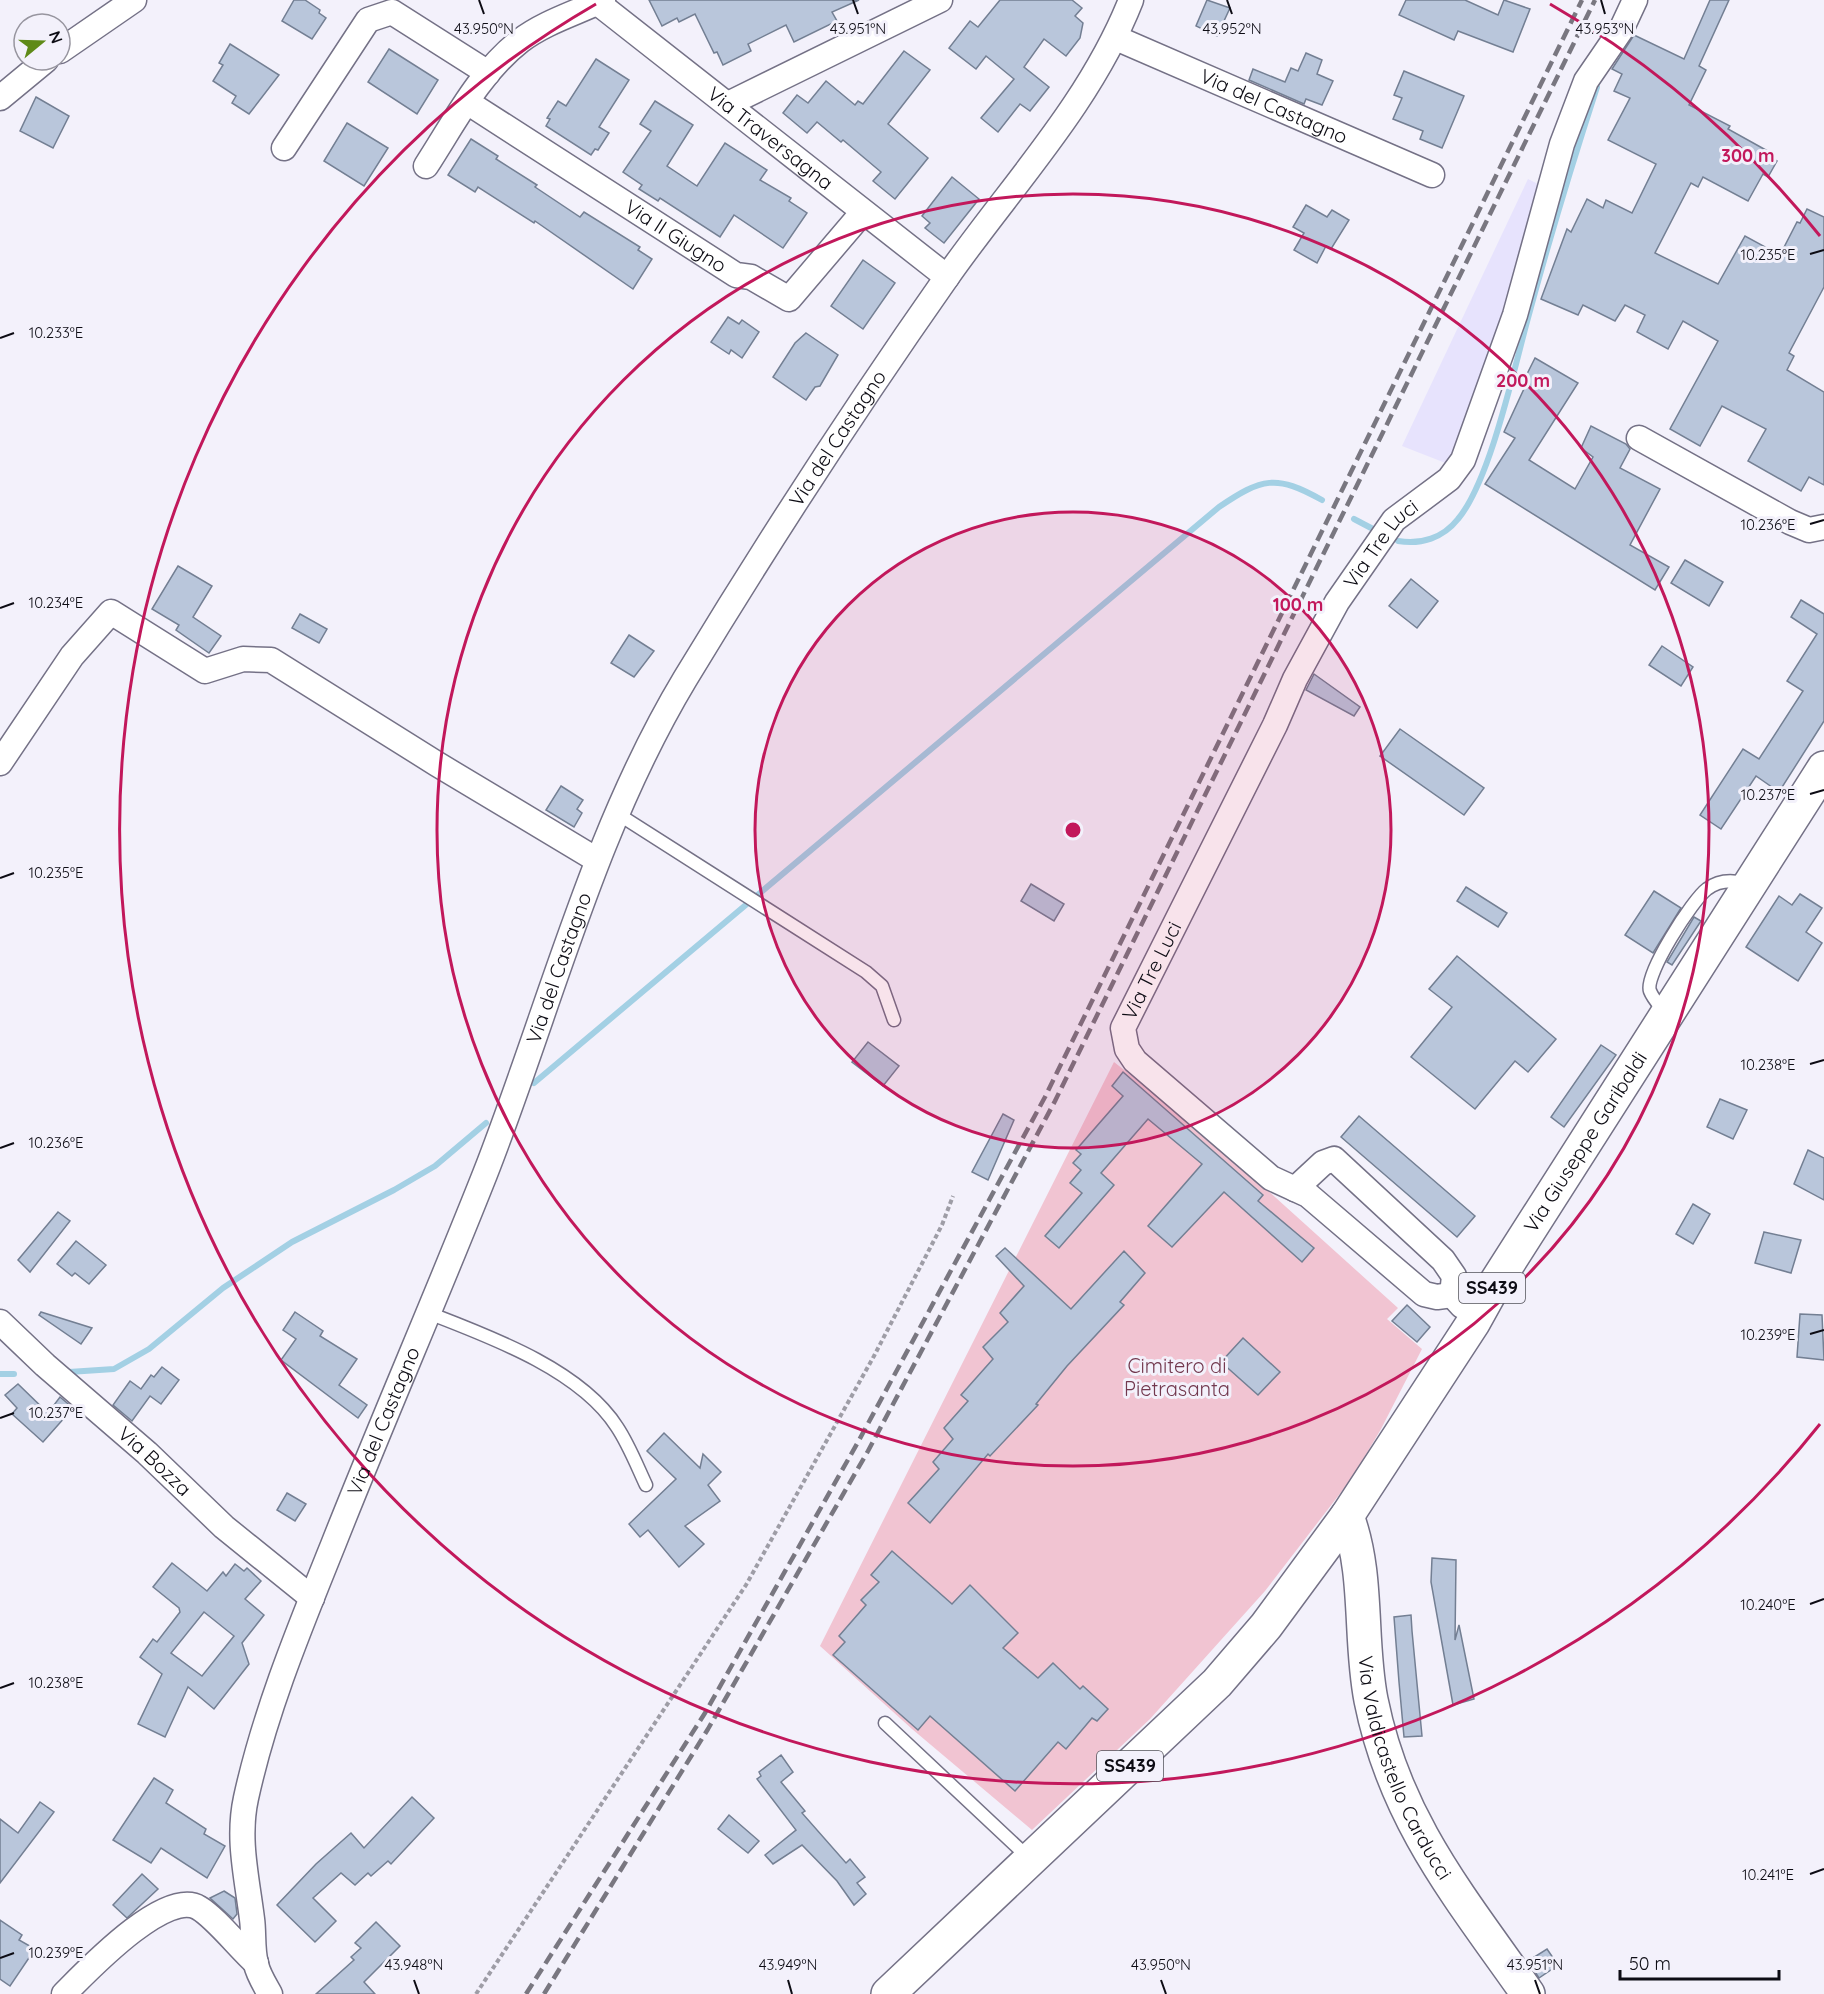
<svg xmlns="http://www.w3.org/2000/svg" width="1824" height="1994" font-family="Quicksand,sans-serif">
	<style>
		.built { fill: #e7e3fd }
		.green { fill: #f1c4d2 }
		.lines { fill: none; stroke-linecap: round; stroke-linejoin: round }
		.stream { stroke: #a3d0e4; stroke-width: 6 }
		.building { fill: #b9c6db; stroke: #737f93; stroke-width: 1.5; fill-rule: evenodd }
		.lane-casing { stroke: #747186; stroke-width: 15 }
		.street-casing { stroke: #747186; stroke-width: 27 }
		.secondary-casing { stroke: #747186; stroke-width: 36 }
		.primary-casing { stroke: #747186; stroke-width: 36 }
		.path { stroke: #9e9da6; stroke-width: 4; stroke-dasharray: 4.5 3; stroke-linecap: butt }
		.lane { stroke: #fff; stroke-width: 12 }
		.street { stroke: #fff; stroke-width: 24 }
		.secondary { stroke: #fff; stroke-width: 33 }
		.primary { stroke: #fff; stroke-width: 33 }
		.rail { stroke: #797780; stroke-width: 4.5; stroke-dasharray: 12 6; stroke-linecap: butt }
		.ticks { fill: none; stroke: #0d0c14; stroke-width: 2 }
		.ring { fill: none; stroke: #c2185b; stroke-width: 3 }
		.labels { text-anchor: middle; stroke-width: 6; stroke-linejoin: round; paint-order: stroke }
		.shield { fill: #f3f1fb; stroke: #525159; stroke-width: 1.5 }
		.shield-label { font-size: 18px; font-weight: bold; fill: #0d0c14 }
		.street-label { font-size: 20px; fill: #0d0c14; stroke: #f3f1fb }
		.park-label { font-size: 20px; fill: #72384e; stroke: #f3f1fb }
		.ticks-label { font-size: 15px; text-anchor: middle; fill: #0d0c14; stroke: #f3f1fb; stroke-width: 6; stroke-linejoin: round; paint-order: stroke }
		.centre { fill: #c2185b; stroke: #f3f1fb; stroke-width: 3 }
		.ring-label { font-size: 18px; text-anchor: middle; font-weight: bold; fill: #c2185b; stroke: #f3f1fb; stroke-width: 6; stroke-linejoin: round; paint-order: stroke }
	</style>
	<rect width="100%" height="100%" fill="#f3f1fb"/>
	<!-- built -->
	<polygon class="built" points="1528,179 1542,186 1477,391 1448,464 1402,446"/>
	<!-- green -->
	<polygon class="green" points="1114,1062 1204,1133 1398,1308 1387,1319 1422,1349 1381,1429 1352,1478 1265,1591 1150,1719 1032,1830 912,1729 820,1646"/>
	<g class="lines">
		<!-- stream -->
		<g class="stream">
			<polyline points="1354,519 1373,529"/>
			<path d="M1398 541C1421 545 1443 538 1458 519 1490 481 1514 369 1528 318 1549 240 1572 164 1597 87"/>
			<path d="M534 1083 1219 507C1262 478 1276 474 1322 500"/>
			<polyline points="69,1372 114,1369 149,1349 223,1288 292,1242 394,1190 435,1166 486,1123"/>
			<polyline points="0,1374 14,1374"/>
		</g>
	</g>
	<!-- building -->
	<g class="building">
		<polygon points="294,0 305,0 320,10 319,13 326,18 312,39 282,21"/>
		<polygon points="649,0 859,0 832,12 837,21 794,42 786,25 748,44 751,51 723,65 717,52 714,53 695,14 679,22 677,18 662,26"/>
		<polygon points="1000,0 1072,0 1082,8 1075,16 1083,23 1080,38 1066,56 1044,39 1024,67 1049,87 1030,111 1020,104 998,132 981,118 1014,79 986,56 976,69 949,48 970,21 978,27"/>
		<polygon points="1207,0 1230,8 1217,36 1196,26"/>
		<polygon points="1406,0 1465,0 1498,15 1504,0 1530,9 1513,52 1458,31 1454,40 1399,15"/>
		<polygon points="1710,0 1729,0 1699,66 1706,70 1689,105 1730,126 1728,129 1773,154 1772,158 1777,161 1768,177 1763,174 1748,201 1703,177 1698,187 1691,183 1655,253 1718,284 1745,236 1780,255 1797,222 1800,223 1807,209 1824,217 1824,287 1789,353 1794,356 1787,370 1824,392 1824,485 1809,477 1801,491 1748,461 1766,429 1722,406 1700,446 1670,429 1718,341 1683,321 1668,349 1637,332 1645,315 1625,305 1615,321 1583,305 1578,315 1541,299 1567,229 1571,232 1587,199 1603,208 1606,200 1632,213 1656,164 1608,140 1630,98 1614,91 1622,74 1612,69 1634,35 1684,59"/>
		<polygon points="230,44 279,75 249,114 232,103 236,96 213,81 223,65 219,63"/>
		<polygon points="389,49 438,80 417,114 368,82"/>
		<polygon points="904,51 930,70 888,124 928,158 895,199 873,181 881,172 843,140 841,142 817,122 807,133 783,113 797,95 808,103 826,81 855,105 858,101 863,104"/>
		<polygon points="1306,53 1322,60 1317,74 1333,81 1322,105 1306,99 1304,104 1249,80 1253,69 1285,82 1291,68 1298,71"/>
		<polygon points="596,59 629,80 599,127 609,133 598,150 595,149 591,155 546,126 550,119 547,118 558,101 566,106"/>
		<polygon points="1404,71 1464,96 1442,148 1420,139 1423,131 1393,119 1402,98 1394,95"/>
		<polygon points="36,97 69,116 53,148 20,131"/>
		<polygon points="655,101 693,125 667,166 697,186 725,143 767,170 760,180 791,198 789,201 807,213 783,248 734,215 720,237 660,198 658,201 639,189 642,185 623,172 651,131 640,124"/>
		<polygon points="347,123 388,148 364,186 324,161"/>
		<polygon points="471,139 498,156 496,159 537,185 535,187 580,217 584,212 640,247 638,250 652,259 633,289 535,221 534,223 478,187 475,192 448,175"/>
		<polygon points="952,177 979,199 944,243 925,228 930,223 922,216"/>
		<polygon points="1306,205 1327,217 1332,210 1349,220 1331,249 1326,246 1317,263 1294,250 1304,233 1293,227"/>
		<polygon points="863,260 895,283 863,329 831,306"/>
		<polygon points="728,317 739,324 742,320 759,332 742,358 731,350 729,354 711,342"/>
		<polygon points="806,333 838,355 820,386 815,387 806,400 773,377 795,343"/>
		<polygon points="1535,358 1578,383 1529,460 1575,489 1593,457 1581,448 1591,426 1626,444 1630,449 1620,468 1660,489 1630,545 1669,567 1655,590 1485,484 1515,438 1504,432 1529,378 1526,376"/>
		<polygon points="1685,560 1723,582 1709,606 1671,583"/>
		<polygon points="178,566 212,586 193,617 221,636 209,653 176,630 179,625 152,609"/>
		<polygon points="1411,579 1438,601 1417,628 1389,606"/>
		<polygon points="1801,600 1824,614 1824,721 1779,792 1756,776 1721,829 1700,815 1743,749 1759,759 1803,691 1787,681 1817,634 1791,617"/>
		<polygon points="300,614 327,629 319,643 292,628"/>
		<polygon points="629,635 654,651 634,677 611,663"/>
		<polygon points="1662,646 1693,667 1681,686 1649,665"/>
		<polygon points="1314,674 1360,707 1354,716 1306,690"/>
		<polygon points="1400,729 1484,788 1464,815 1380,756"/>
		<polygon points="561,786 583,800 577,809 582,813 574,827 546,810"/>
		<polygon points="1031,884 1064,904 1054,921 1021,901"/>
		<polygon points="1466,887 1507,913 1498,927 1457,901"/>
		<polygon points="1654,891 1681,908 1653,953 1625,935"/>
		<polygon points="1800,894 1822,908 1806,932 1822,943 1798,981 1746,947 1779,896 1792,905"/>
		<polygon points="1694,917 1701,921 1672,965 1667,962"/>
		<polygon points="1457,956 1556,1039 1528,1072 1515,1061 1475,1109 1411,1057 1452,1007 1429,989"/>
		<polygon points="868,1042 899,1066 883,1086 852,1062"/>
		<polygon points="1601,1045 1616,1055 1564,1127 1551,1117"/>
		<polygon points="1123,1072 1263,1195 1258,1201 1314,1248 1302,1262 1224,1192 1172,1247 1148,1226 1202,1164 1148,1119 1101,1173 1114,1185 1059,1248 1045,1236 1082,1193 1070,1183 1081,1170 1073,1163 1081,1154 1076,1150 1123,1096 1112,1086"/>
		<polygon points="1720,1099 1747,1110 1733,1139 1707,1127"/>
		<polygon points="1003,1114 1014,1120 988,1180 972,1172"/>
		<polygon points="1359,1116 1475,1216 1457,1237 1341,1137"/>
		<polygon points="1808,1150 1824,1158 1824,1200 1794,1184"/>
		<polygon points="1693,1204 1710,1214 1693,1244 1676,1234"/>
		<polygon points="58,1212 70,1221 30,1272 18,1260"/>
		<polygon points="1764,1232 1801,1240 1791,1273 1755,1263"/>
		<polygon points="76,1241 106,1265 89,1284 75,1273 72,1276 57,1264"/>
		<polygon points="1005,1248 1071,1309 1124,1251 1145,1273 1120,1302 1124,1305 1067,1366 1036,1404 1038,1405 990,1456 988,1454 930,1523 908,1503 939,1469 933,1462 953,1439 944,1428 968,1401 961,1395 993,1359 983,1347 1008,1322 1000,1313 1024,1286 996,1256"/>
		<polygon points="1407,1305 1430,1327 1417,1342 1392,1321"/>
		<polygon points="41,1312 92,1328 81,1344 39,1315"/>
		<polygon points="295,1312 323,1331 320,1336 357,1359 339,1385 367,1405 358,1418 281,1360 296,1339 283,1330"/>
		<polygon points="1800,1314 1822,1315 1824,1360 1797,1357"/>
		<polygon points="1243,1338 1280,1372 1258,1395 1221,1362"/>
		<polygon points="162,1367 179,1380 161,1404 150,1396 132,1421 113,1405 130,1381 141,1389 151,1375 154,1377"/>
		<polygon points="18,1384 48,1413 60,1397 73,1408 43,1442 12,1414 17,1408 5,1395"/>
		<polygon points="664,1433 700,1468 703,1454 721,1472 708,1485 720,1501 685,1526 704,1544 679,1567 648,1530 640,1537 629,1524 676,1479 647,1451"/>
		<polygon points="287,1493 306,1504 295,1521 277,1510"/>
		<polygon points="892,1551 952,1604 970,1585 1018,1633 1003,1648 1038,1678 1053,1663 1080,1689 1083,1686 1108,1709 1097,1721 1092,1718 1066,1749 1058,1742 1015,1791 930,1716 918,1730 833,1655 845,1642 839,1636 866,1605 861,1600 879,1582 871,1575"/>
		<polygon points="1432,1558 1456,1560 1455,1640 1459,1625 1474,1699 1453,1705 1431,1582"/>
		<path d="M172 1563 207 1591 223 1572 226 1576 235 1564 244 1571 247 1568 261 1581 245 1599 264 1615 242 1643 249 1664 214 1709 188 1687 165 1737 138 1724 162 1674 140 1657 153 1639 157 1642 180 1612 179 1608 153 1587ZM204 1612 234 1636 202 1676 171 1653Z"/>
		<polygon points="1411,1615 1412,1631 1422,1736 1404,1737 1399,1682 1394,1617"/>
		<polygon points="781,1755 793,1772 781,1782 805,1811 802,1813 846,1863 850,1859 865,1877 857,1883 866,1894 854,1905 837,1881 802,1845 773,1864 765,1855 796,1830 757,1779 761,1776 759,1772"/>
		<polygon points="154,1778 173,1790 166,1803 206,1829 204,1834 225,1846 207,1878 161,1848 151,1863 113,1840"/>
		<polygon points="412,1797 434,1818 391,1864 388,1861 371,1876 368,1873 355,1885 341,1873 313,1898 336,1921 315,1942 277,1905 316,1864 351,1833 364,1848"/>
		<polygon points="40,1802 54,1812 0,1883 0,1819 18,1833"/>
		<polygon points="729,1815 759,1841 748,1853 718,1829"/>
		<polygon points="142,1874 158,1889 127,1918 113,1905"/>
		<polygon points="224,1891 235,1898 237,1914 233,1919 210,1898"/>
		<polygon points="0,1920 22,1935 19,1940 35,1949 10,1986 0,1979"/>
		<polygon points="376,1922 400,1946 364,1982 375,1994 316,1994 354,1960 351,1957 361,1948 355,1943"/>
		<polygon points="1547,1949 1558,1965 1539,1978 1528,1961"/>
	</g>
	<g class="lines">
		<defs>
			<g id="lane">
				<polyline points="618,814 866,972 882,986 894,1020"/>
				<path d="M1666 1014C1661 1007 1653 999 1650 991 1644 975 1693 899 1707 889 1719 880 1734 880 1747 884"/>
				<path d="M426 1312C488 1336 580 1369 617 1427 629 1445 637 1466 646 1485"/>
				<polyline points="885,1723 1030,1859"/>
			</g>
			<g id="street">
				<path id="s1" d="M594 0 947 277"/>
				<path id="s2" d="M1116 38 1432 175"/>
				<polyline points="60,51 134,0"/>
				<polyline points="0,98 46,60"/>
				<path id="s3" d="M467 102 736 275 751 277 789 299 863 212"/>
				<polyline points="728,104 940,0"/>
				<polyline points="284,148 368,20 392,12 488,73"/>
				<path d="M426 166C454 123 479 73 520 41 545 22 576 13 603 0"/>
				<polyline points="1639,438 1790,522 1809,530 1824,527"/>
				<polyline points="0,763 72,656 111,612 205,671 243,659 271,660 437,764 597,860"/>
				<polyline points="1295,1189 1323,1163 1334,1159 1443,1260 1454,1276 1452,1295 1462,1306"/>
				<path id="s4" d="M1452 1295 1437 1297 1424 1294 1308 1195 1271 1178 1135 1061 1127 1049 1123 1028 1275 725 1295 679 1337 602 1394 520 1449 479 1463 460 1515 315 1562 144 1586 81 1621 30 1635 0"/>
				<path id="s5" d="M0 1322 45 1365 147 1453 224 1527 312 1598"/>
				<path d="M64 1994C86 1972 166 1887 199 1908 216 1918 240 1949 256 1963"/>
				<path id="s6" d="M270 1994C265 1985 258 1974 256 1964 252 1950 254 1933 252 1919 247 1878 237 1839 246 1798 265 1711 300 1627 333 1545 382 1421 436 1298 485 1174 550 1008 593 832 685 679 768 542 855 408 947 277 1010 187 1090 104 1131 0"/>
			</g>
			<g id="secondary">
				<path id="s7" d="M1347 1516C1369 1575 1359 1639 1371 1700 1395 1820 1460 1897 1528 1994"/>
			</g>
			<g id="primary">
				<path id="s8" d="M888 1994 1217 1683 1266 1626 1347 1516 1473 1323 1493 1287 1824 768"/>
			</g>
		</defs>
		<!-- lane casing -->
		<use href="#lane" class="lane-casing"/>
		<!-- street casing -->
		<use href="#street" class="street-casing"/>
		<!-- secondary casing -->
		<use href="#secondary" class="secondary-casing"/>
		<!-- primary casing -->
		<use href="#primary" class="primary-casing"/>
		<!-- path -->
		<polyline class="path" points="476,1994 746,1585 874,1356 942,1225 953,1196"/>
		<!-- lane -->
		<use href="#lane" class="lane"/>
		<!-- street -->
		<use href="#street" class="street"/>
		<!-- secondary -->
		<use href="#secondary" class="secondary"/>
		<!-- primary -->
		<use href="#primary" class="primary"/>
		<!-- rail -->
		<g class="rail">
			<polyline points="526,1994 705,1713 858,1442 1045,1097 1582,0"/>
			<polyline points="544,1994 708,1729 868,1451 1055,1101 1595,0"/>
		</g>
	</g>
	<!-- ticks -->
	<path class="ticks" d="M479 0 484 14M853 0 858 14M1227 0 1232 14M1601 0 1605 14M1810 254 1824 250M0 338 14 333M1810 524 1824 520M0 608 14 603M1810 794 1824 790M0 878 14 873M1810 1064 1824 1060M0 1148 14 1143M1810 1334 1824 1330M0 1418 14 1413M1810 1604 1824 1599M0 1688 14 1683M1810 1874 1824 1869M0 1958 14 1953M414 1980 419 1994M788 1980 792 1994M1161 1980 1166 1994M1535 1980 1540 1994"/>
	<!-- distance rings -->
	<circle cx="1073" cy="830" r="318" fill="#c2185b" fill-opacity=".12"/>
	<g class="ring">
		<circle cx="1073" cy="830" r="318"/>
		<circle cx="1073" cy="830" r="636"/>
		<path d="M1820 1424A954 954 0 1 1 596 4M1550 4A954 954 0 0 1 1820 236"/>
	</g>
	<g class="labels">
		<!-- shield labels -->
		<g class="shield">
			<rect x="1459" y="1273" width="66" height="30" rx="4.5"/>
			<rect x="1097" y="1751" width="66" height="30" rx="4.5"/>
		</g>
		<g class="shield-label">
			<text x="1492" y="1294">SS439</text>
			<text x="1130" y="1772">SS439</text>
		</g>
		<!-- street labels -->
		<g class="street-label">
			<text dy="7" stroke="none"><textPath href="#s2" startOffset="172">Via del Castagno</textPath></text>
			<text dy="7" stroke="none"><textPath href="#s1" startOffset="224">Via Traversagna</textPath></text>
			<text dy="7" stroke="none"><textPath href="#s3" startOffset="248">Via II Giugno</textPath></text>
			<text dy="7" stroke="none"><textPath href="#s6" startOffset="1689">Via del Castagno</textPath></text>
			<text dy="7" stroke="none"><textPath href="#s4" startOffset="987">Via Tre Luci</textPath></text>
			<text dy="7" stroke="none"><textPath href="#s6" startOffset="1088">Via del Castagno</textPath></text>
			<text dy="7" stroke="none"><textPath href="#s4" startOffset="501">Via Tre Luci</textPath></text>
			<text dy="7" stroke="none"><textPath href="#s8" startOffset="1108">Via Giuseppe Garibaldi</textPath></text>
			<text dy="7" stroke="none"><textPath href="#s6" startOffset="602">Via del Castagno</textPath></text>
			<text dy="7" stroke="none"><textPath href="#s5" startOffset="208">Via Bozza</textPath></text>
			<text dy="7" stroke="none"><textPath href="#s7" startOffset="261">Via Valdicastello Carducci</textPath></text>
		</g>
		<!-- park labels -->
		<g class="park-label">
			<text x="1177" y="1373">Cimitero di<tspan x="1177" dy="23">Pietrasanta</tspan></text>
		</g>
	</g>
	<g class="ticks-label">
		<text x="484" y="34">43.950°N</text>
		<text x="858" y="34">43.951°N</text>
		<text x="1232" y="34">43.952°N</text>
		<text x="1605" y="34">43.953°N</text>
		<text x="1768" y="260">10.235°E</text>
		<text x="56" y="338">10.233°E</text>
		<text x="1768" y="530">10.236°E</text>
		<text x="56" y="608">10.234°E</text>
		<text x="1768" y="800">10.237°E</text>
		<text x="56" y="878">10.235°E</text>
		<text x="1768" y="1070">10.238°E</text>
		<text x="56" y="1148">10.236°E</text>
		<text x="1768" y="1340">10.239°E</text>
		<text x="56" y="1418">10.237°E</text>
		<text x="1768" y="1610">10.240°E</text>
		<text x="56" y="1688">10.238°E</text>
		<text x="1768" y="1880">10.241°E</text>
		<text x="56" y="1958">10.239°E</text>
		<text x="414" y="1970">43.948°N</text>
		<text x="788" y="1970">43.949°N</text>
		<text x="1161" y="1970">43.950°N</text>
		<text x="1535" y="1970">43.951°N</text>
	</g>
	<circle cx="1073" cy="830" r="9" class="centre"/>
	<g class="ring-label">
		<text x="1748" y="162">300 m</text>
		<text x="1523" y="387">200 m</text>
		<text x="1298" y="611">100 m</text>
	</g>
	<!-- north arrow -->
	<g transform="translate(42 42) rotate(71)"><circle r="28" fill="#f3f1fb" stroke="#97959f" stroke-width="1.5"/>
	<path d="M0-4.5L10 22L0 15L-10 22Z" fill="#5f8a18"/>
	<text y="-9" font-size="16" font-weight="bold" text-anchor="middle" fill="#0d0c14">N</text>
	</g>
	<!-- scale -->
	<path d="M1620 1970v9h159v-9" fill="none" stroke="#0d0c14" stroke-width="3"/>
	<text x="1629" y="1970" font-size="18" fill="#0d0c14" stroke="#f3f1fb" stroke-width="4.5" paint-order="stroke">50 m</text>
</svg>
